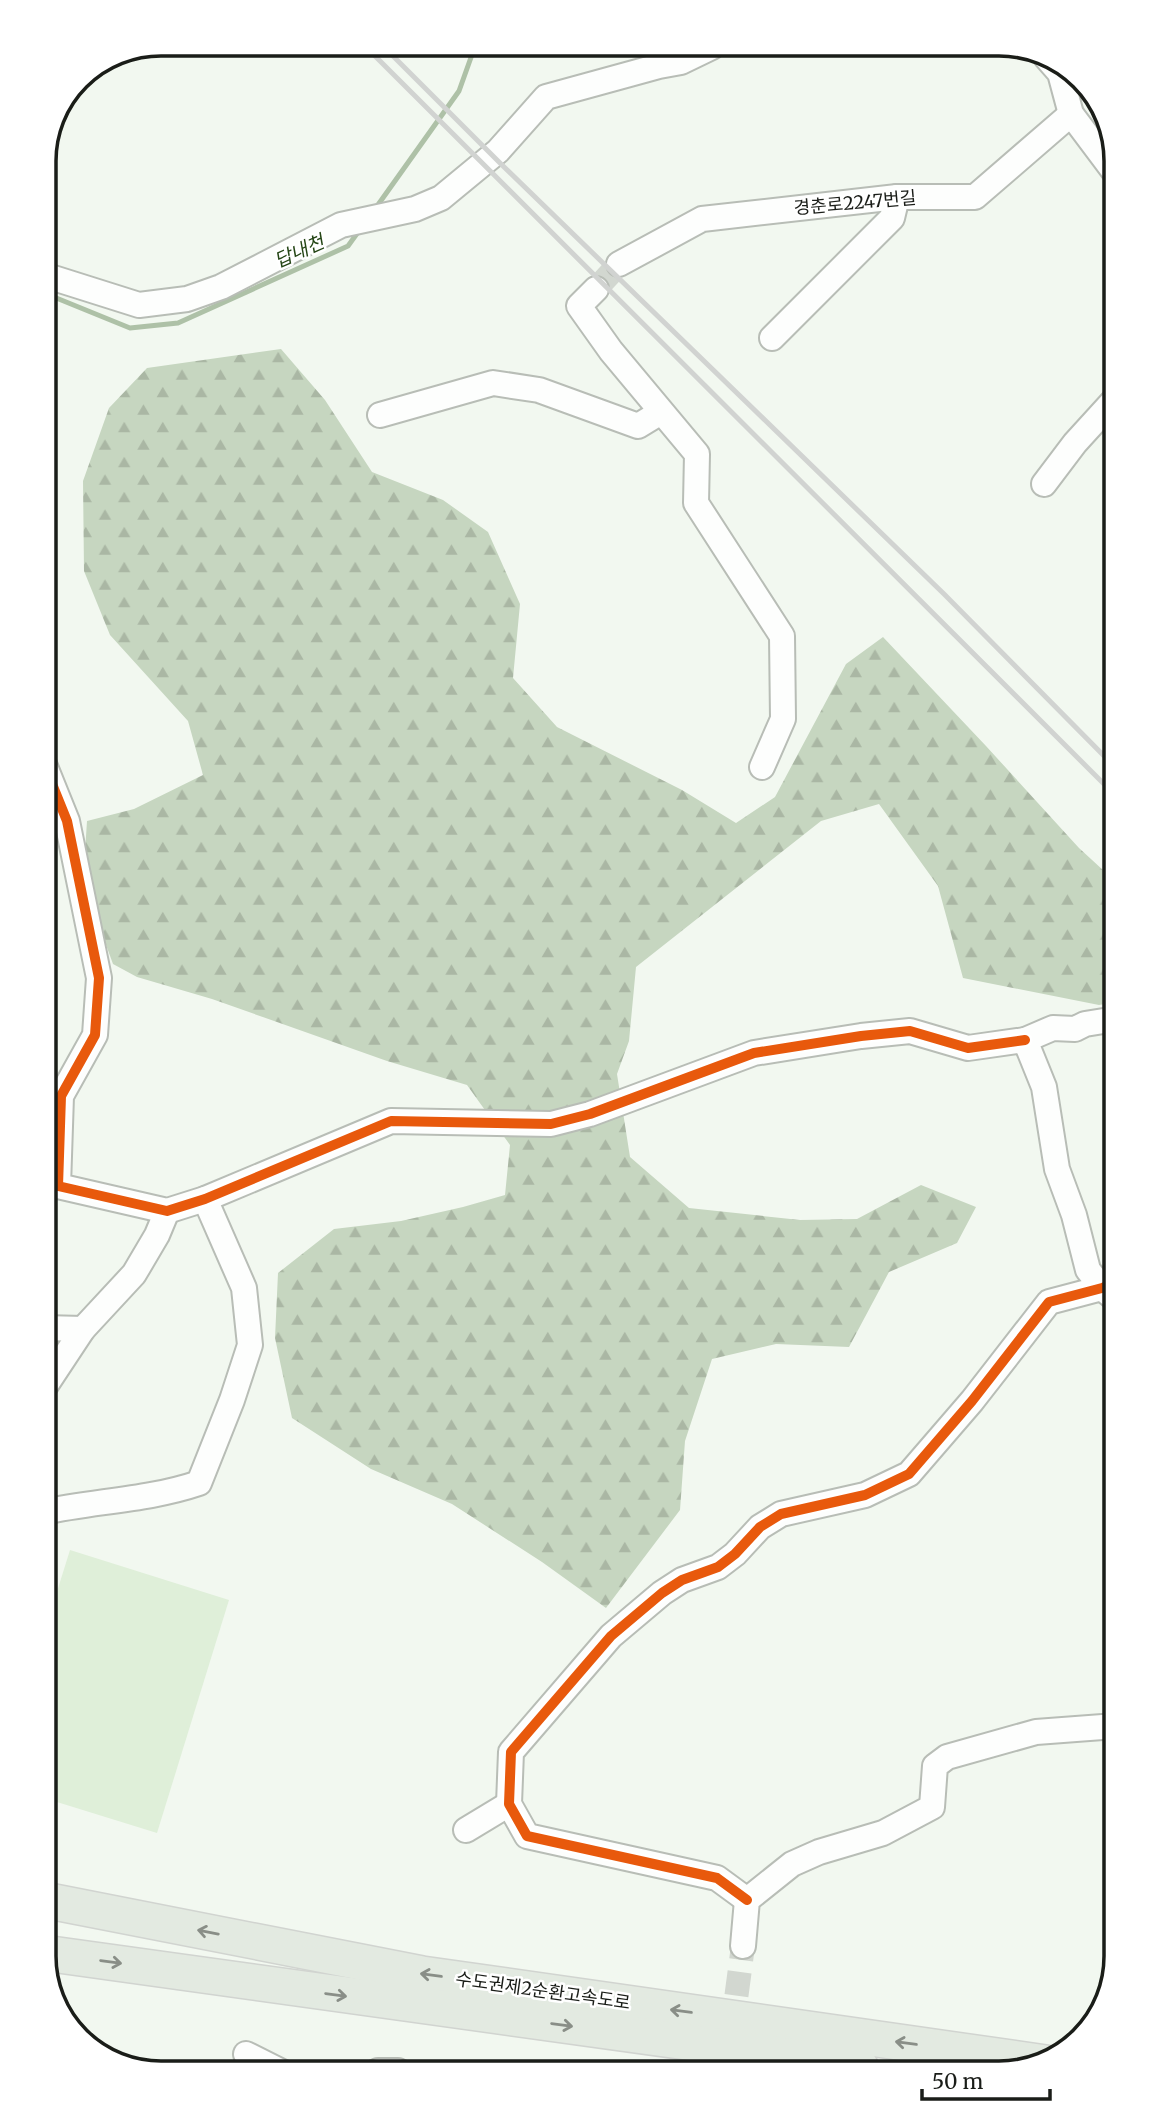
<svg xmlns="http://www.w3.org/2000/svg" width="1160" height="2117" font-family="Merriweather,'Noto Sans KR',serif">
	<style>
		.forest { fill: url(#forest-firs) }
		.park { fill: #dfefd9 }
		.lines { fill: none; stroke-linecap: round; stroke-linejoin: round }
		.stream { stroke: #aec1a7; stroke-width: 5 }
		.minor-tunnel { stroke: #d2d7d0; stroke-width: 24; stroke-dasharray: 24 12; stroke-linecap: butt }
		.minor-casing { stroke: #b8bdb6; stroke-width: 28 }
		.highway-casing { stroke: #d1d4d0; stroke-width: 38 }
		.minor { stroke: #fdfefd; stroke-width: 24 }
		.highway { stroke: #e3eae1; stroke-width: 35 }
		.rail { stroke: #d1d3d1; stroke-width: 5 }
		.cycleway-casing { stroke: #fff; stroke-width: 15 }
		.cycleway { stroke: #e8590c; stroke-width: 10 }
		.oneway { stroke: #898e87 }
		.labels { text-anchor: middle; stroke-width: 5; stroke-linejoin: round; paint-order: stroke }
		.street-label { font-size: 18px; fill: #1a1d18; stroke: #fff }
		.water-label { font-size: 19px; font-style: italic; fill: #244515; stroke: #fff }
		.rim { fill: none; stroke: #1a1d18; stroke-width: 3.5 }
	</style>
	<defs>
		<pattern id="forest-firs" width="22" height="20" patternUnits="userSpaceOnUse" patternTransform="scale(1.75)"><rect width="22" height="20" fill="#c6d6c0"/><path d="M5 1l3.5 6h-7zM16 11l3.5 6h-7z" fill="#aab7a4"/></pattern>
	</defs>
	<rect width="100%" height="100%" fill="#f2f8f0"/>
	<!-- forest -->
	<polygon class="forest" points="281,349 325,400 372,472 443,500 488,532 520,604 513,678 557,727 682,790 736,823 775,797 846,664 883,637 986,746 1079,848 1116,882 1116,1002 1099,1005 963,978 938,886 879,804 821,821 636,967 629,1041 617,1074 630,1157 689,1208 800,1220 857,1219 921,1185 976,1207 957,1243 889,1272 849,1347 776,1344 712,1359 685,1441 680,1510 606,1608 542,1562 452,1504 371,1469 292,1418 275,1338 278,1273 334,1229 401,1221 463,1207 505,1195 510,1145 467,1085 387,1061 212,999 137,977 113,964 83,882 87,821 134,809 203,775 188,721 110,635 84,571 83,481 109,408 147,368"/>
	<!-- park -->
	<polygon class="park" points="70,1550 229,1600 157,1833 44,1798 44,1633"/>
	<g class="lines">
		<!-- stream -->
		<g class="stream">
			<polyline points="375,209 459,91 474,49"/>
			<polyline points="44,293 130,328 178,323 348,246 361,228"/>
		</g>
		<!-- minor-tunnel -->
		<g class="minor-tunnel">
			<polyline points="596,289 619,264"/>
			<polyline points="727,2067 743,1946"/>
		</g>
		<defs>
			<g id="minor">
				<polyline points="1046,57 1060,73 1071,114 1116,174"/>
				<polyline points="619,264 702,219 897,197 975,197 1071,114"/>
				<polyline points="44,275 139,305 187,299 221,287 341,225 415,209 441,198 498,151 546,97 659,66 681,62 712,47"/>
				<polyline points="596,289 579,306 611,351 697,454 696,503 782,636 783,719 762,767"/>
				<polyline points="772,338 892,218 897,197"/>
				<polyline points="380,415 493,383 539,390 638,426 661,412"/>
				<polyline points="1044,484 1075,443 1116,398"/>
				<polyline points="44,764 67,821 99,978 95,1035 61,1096 58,1186 167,1211 205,1199 391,1121 551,1124 590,1114 754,1053 861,1036 910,1031 968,1048 1025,1040"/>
				<polyline points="1114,1298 1102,1288 1088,1270 1074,1215 1057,1169 1044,1087 1025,1040 1053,1028 1075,1029 1085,1024 1116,1019"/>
				<polyline points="44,1328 83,1329"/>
				<polyline points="44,1388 83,1329 134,1274 157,1235 167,1211"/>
				<path d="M44 1512C95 1501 149 1500 199 1483L232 1400 250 1345 244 1288 205 1199"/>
				<polyline points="466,1830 509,1804"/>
				<polyline points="747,1900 717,1878 527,1836 509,1804 511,1752 611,1636 662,1593 682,1580 718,1567 735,1554 760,1527 781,1514 865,1495 909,1474 972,1401 1049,1302 1102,1288 1116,1282"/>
				<polyline points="743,1946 747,1900 792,1864 819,1852 883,1833 932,1807 935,1766 947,1757 1036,1732 1116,1726"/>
				<polyline points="246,2054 282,2072"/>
				<polyline points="378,2071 398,2071"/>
			</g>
			<g id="highway">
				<polyline points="44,1900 422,1974 1046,2063"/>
				<polyline points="44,1953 860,2066"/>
			</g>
		</defs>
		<!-- minor casing -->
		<use href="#minor" class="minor-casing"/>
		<!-- highway casing -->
		<use href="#highway" class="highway-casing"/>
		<!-- minor -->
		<use href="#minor" class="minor"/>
		<!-- highway -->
		<use href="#highway" class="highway"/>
		<!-- rail -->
		<g class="rail">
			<polyline points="369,50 1116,796"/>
			<polyline points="387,50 501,164 944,594 1116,768"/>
		</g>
		<defs>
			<g id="cycleway">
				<polyline points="44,764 67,821 99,978 95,1035 61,1096 58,1186 167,1211 205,1199 391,1121 551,1124 590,1114 754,1053 861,1036 910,1031 968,1048 1025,1040"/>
				<polyline points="747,1900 717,1878 527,1836 509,1804 511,1752 611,1636 662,1593 682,1580 718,1567 735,1554 760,1527 781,1514 865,1495 909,1474 972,1401 1049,1302 1102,1288 1116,1282"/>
			</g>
		</defs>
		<!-- cycleway casing -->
		<use href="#cycleway" class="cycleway-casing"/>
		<!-- cycleway -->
		<use href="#cycleway" class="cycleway"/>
	</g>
	<!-- one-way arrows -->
	<defs><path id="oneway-shaft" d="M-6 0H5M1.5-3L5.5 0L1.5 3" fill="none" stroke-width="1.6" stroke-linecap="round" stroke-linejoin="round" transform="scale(1.75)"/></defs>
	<g class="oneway">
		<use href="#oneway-shaft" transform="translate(208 1932) rotate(-169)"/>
		<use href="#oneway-shaft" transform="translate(111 1962) rotate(8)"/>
		<use href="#oneway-shaft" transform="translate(431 1975) rotate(-172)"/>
		<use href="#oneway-shaft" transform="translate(336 1995) rotate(8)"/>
		<use href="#oneway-shaft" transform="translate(681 2011) rotate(-172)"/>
		<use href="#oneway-shaft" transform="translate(562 2025) rotate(8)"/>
		<use href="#oneway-shaft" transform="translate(906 2043) rotate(-172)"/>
	</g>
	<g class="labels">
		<!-- street labels -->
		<g class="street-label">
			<text transform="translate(855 203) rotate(-5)" y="6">경춘로2247번길</text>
			<text transform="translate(543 1991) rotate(8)" y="6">수도권제2순환고속도로</text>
		</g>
		<!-- water labels -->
		<g class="water-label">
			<text transform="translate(299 251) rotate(-24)" y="7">답내천</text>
		</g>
	</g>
	<!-- crop -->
	<path d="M0 0H1160V2117H0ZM161 56H999A105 105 0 0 1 1104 161V1956A105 105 0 0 1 999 2061H161A105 105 0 0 1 56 1956V161A105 105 0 0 1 161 56Z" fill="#fff" fill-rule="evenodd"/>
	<path class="rim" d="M161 56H999A105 105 0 0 1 1104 161V1956A105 105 0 0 1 999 2061H161A105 105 0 0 1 56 1956V161A105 105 0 0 1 161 56Z"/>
	<!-- scale -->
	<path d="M922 2089v10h128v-10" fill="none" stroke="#1a1d18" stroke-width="3.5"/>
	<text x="932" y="2089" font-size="21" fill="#1a1d18" stroke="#ffffff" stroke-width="5" paint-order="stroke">50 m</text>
</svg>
